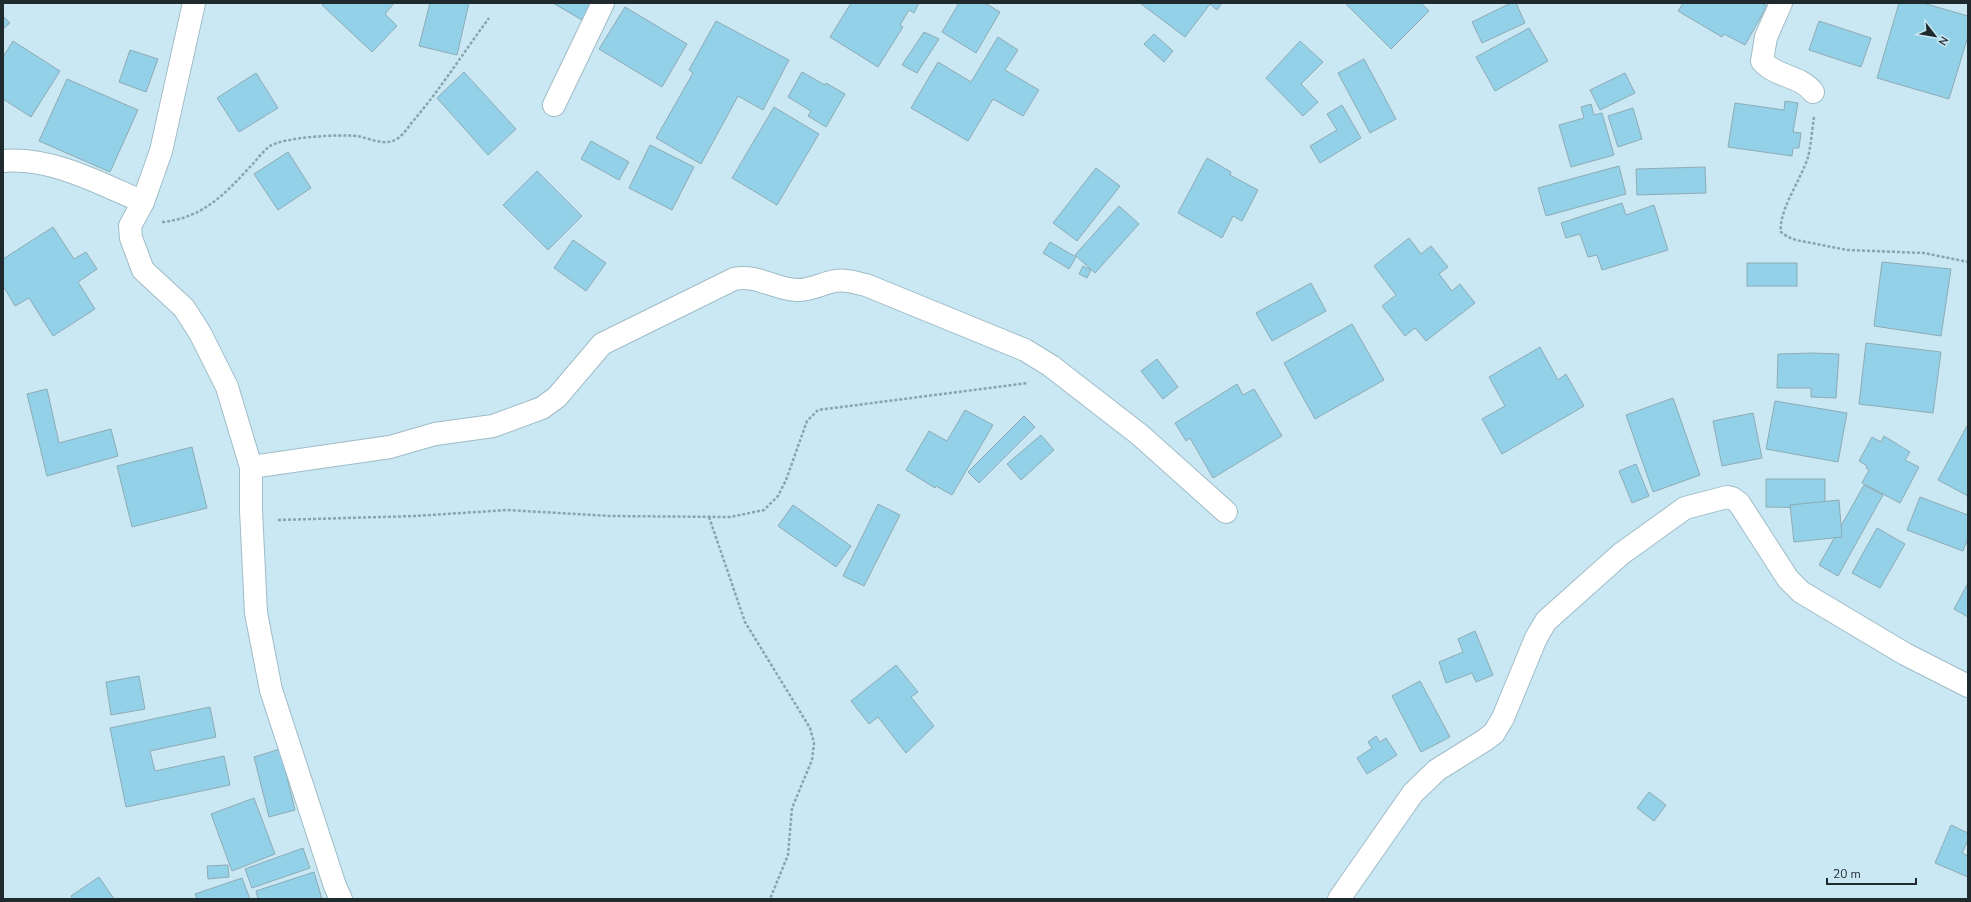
<svg xmlns="http://www.w3.org/2000/svg" width="1971" height="902" font-family="'Nunito Sans',sans-serif">
	<style>
		.building { fill: #92d1e8; stroke: #8eabb5 }
		.lines { fill: none; stroke-linecap: round; stroke-linejoin: round }
		.minor-casing { stroke: #9fbcc7; stroke-width: 24 }
		.path { stroke: #8ba3ab; stroke-width: 2.5; stroke-dasharray: 3 2; stroke-linecap: butt }
		.minor { stroke: #fff; stroke-width: 22 }
	</style>
	<rect width="100%" height="100%" fill="#cae8f3"/>
	<!-- building -->
	<g class="building">
		<polygon points="325,3 394,3 385,14 397,26 372,52 322,5"/>
		<polygon points="430,3 469,3 457,55 419,46"/>
		<polygon points="553,3 591,3 582,20"/>
		<polygon points="851,3 919,3 914,13 909,10 900,25 903,27 878,67 830,37"/>
		<polygon points="959,3 985,3 1000,12 976,53 942,32"/>
		<polygon points="1140,3 1222,3 1217,10 1210,4 1185,37"/>
		<polygon points="1345,3 1421,3 1429,11 1391,49"/>
		<polygon points="1511,3 1516,3 1525,23 1482,43 1472,22"/>
		<polygon points="1683,3 1762,3 1767,6 1745,45 1724,34 1722,37 1678,11"/>
		<polygon points="1899,3 1923,3 1968,16 1968,36 1949,99 1877,78"/>
		<polygon points="625,7 687,44 662,87 599,49"/>
		<polygon points="3,16 10,23 3,29"/>
		<polygon points="716,21 789,60 763,110 738,96 701,164 656,138 693,73 689,70"/>
		<polygon points="1819,21 1871,38 1861,67 1809,50"/>
		<polygon points="1529,28 1548,61 1495,91 1476,57"/>
		<polygon points="924,32 939,39 917,73 902,65"/>
		<polygon points="1154,34 1173,51 1164,62 1144,44"/>
		<polygon points="998,37 1018,50 1005,70 1039,90 1023,116 993,99 968,141 911,108 938,62 971,82"/>
		<polygon points="13,41 60,71 31,117 3,99 3,57"/>
		<polygon points="1300,41 1323,62 1301,84 1318,102 1303,116 1266,78"/>
		<polygon points="130,50 158,59 146,92 119,82"/>
		<polygon points="1364,59 1396,119 1370,133 1338,73"/>
		<polygon points="464,72 516,129 488,155 437,98"/>
		<polygon points="802,72 825,85 826,83 845,94 826,127 808,116 811,111 788,97"/>
		<polygon points="256,73 278,108 239,132 217,98"/>
		<polygon points="1625,73 1635,93 1600,110 1590,90"/>
		<polygon points="67,79 138,110 110,172 39,141"/>
		<polygon points="1785,101 1798,103 1793,132 1801,133 1799,148 1793,148 1792,156 1728,147 1735,103 1784,110"/>
		<polygon points="1591,104 1594,115 1602,113 1614,155 1571,167 1559,125 1584,118 1581,107"/>
		<polygon points="1342,105 1361,138 1320,163 1310,146 1337,130 1327,114"/>
		<polygon points="774,107 819,134 777,205 732,178"/>
		<polygon points="1633,108 1642,139 1618,147 1608,116"/>
		<polygon points="591,141 629,162 619,180 581,159"/>
		<polygon points="650,145 694,167 672,210 629,188"/>
		<polygon points="288,152 311,188 278,210 254,174"/>
		<polygon points="1207,158 1231,172 1230,175 1258,190 1242,221 1233,216 1222,238 1178,213"/>
		<polygon points="1619,166 1626,194 1546,216 1538,188"/>
		<polygon points="1705,167 1706,193 1637,195 1636,169"/>
		<polygon points="1096,168 1120,186 1077,241 1053,223"/>
		<polygon points="537,171 582,216 548,250 503,205"/>
		<polygon points="1622,203 1626,215 1654,205 1668,250 1602,270 1597,255 1588,257 1580,234 1566,238 1561,223"/>
		<polygon points="1119,206 1139,224 1095,273 1075,255"/>
		<polygon points="53,227 74,259 86,252 97,269 78,282 95,309 53,336 29,298 15,306 3,286 3,259"/>
		<polygon points="1409,238 1421,254 1431,246 1448,267 1439,274 1452,291 1460,284 1475,303 1426,341 1415,328 1405,336 1382,306 1396,295 1374,266"/>
		<polygon points="573,240 606,263 586,291 554,268"/>
		<polygon points="1050,242 1076,257 1069,269 1043,253"/>
		<polygon points="1882,262 1951,269 1941,336 1874,326"/>
		<rect x="1747" y="263" width="50" height="23"/>
		<polygon points="1083,266 1091,270 1087,278 1079,274"/>
		<polygon points="1311,283 1326,311 1272,341 1256,313"/>
		<polygon points="1352,324 1384,380 1315,419 1284,363"/>
		<polygon points="1866,343 1941,352 1933,413 1859,404"/>
		<polygon points="1540,347 1558,380 1566,374 1584,406 1502,454 1482,419 1505,406 1489,377"/>
		<polygon points="1813,353 1839,354 1836,398 1811,397 1811,388 1777,388 1778,354"/>
		<polygon points="1157,359 1178,387 1163,399 1141,371"/>
		<polygon points="1237,384 1243,395 1254,389 1282,436 1213,478 1190,438 1186,441 1175,423"/>
		<polygon points="47,389 59,443 111,429 118,456 47,476 27,394"/>
		<polygon points="1673,398 1700,475 1653,492 1626,415"/>
		<polygon points="1775,401 1847,413 1838,462 1766,449"/>
		<polygon points="965,410 993,425 952,495 936,486 935,488 906,470 929,431 947,441"/>
		<polygon points="1753,413 1762,458 1722,466 1713,421"/>
		<polygon points="1024,416 1035,427 979,483 968,472"/>
		<polygon points="1968,424 1968,496 1938,480"/>
		<polygon points="1041,435 1054,450 1021,480 1007,464"/>
		<polygon points="1884,436 1910,452 1905,460 1919,467 1900,503 1862,483 1869,470 1866,468 1867,466 1859,461 1872,437 1881,442"/>
		<polygon points="192,447 207,508 132,527 117,466"/>
		<polygon points="1636,464 1649,496 1632,503 1619,471"/>
		<polygon points="1766,479 1825,479 1825,508 1766,507"/>
		<polygon points="1864,485 1883,495 1838,576 1819,565"/>
		<polygon points="1920,497 1968,515 1968,538 1963,551 1907,530"/>
		<polygon points="1839,500 1842,537 1794,542 1790,505"/>
		<polygon points="878,504 900,515 864,586 843,576"/>
		<polygon points="793,505 851,546 836,567 778,526"/>
		<polygon points="1877,528 1905,544 1880,588 1852,573"/>
		<polygon points="1968,583 1968,617 1954,609"/>
		<polygon points="1475,631 1493,675 1476,682 1472,673 1446,683 1439,662 1463,652 1458,639"/>
		<polygon points="896,665 918,692 911,697 934,726 906,753 878,717 869,724 851,701"/>
		<polygon points="139,676 145,709 111,715 106,682"/>
		<polygon points="1420,681 1450,737 1421,752 1392,696"/>
		<polygon points="210,707 216,737 150,751 155,771 224,756 230,785 126,807 110,728"/>
		<polygon points="1376,736 1380,742 1386,738 1397,755 1367,774 1357,758 1372,748 1368,742"/>
		<polygon points="280,749 295,810 269,817 254,757"/>
		<polygon points="1649,792 1666,805 1654,821 1637,808"/>
		<polygon points="254,798 275,854 232,871 211,814"/>
		<polygon points="1951,825 1968,833 1968,840 1962,853 1968,856 1968,877 1935,863"/>
		<polygon points="303,848 310,868 252,888 245,869"/>
		<polygon points="228,865 229,877 208,879 207,866"/>
		<polygon points="314,872 322,899 258,899 256,891"/>
		<polygon points="99,877 114,899 73,899 71,896"/>
		<polygon points="242,878 250,899 197,899 195,894"/>
	</g>
	<g class="lines">
		<defs>
			<g id="minor">
				<polyline points="194,3 161,151 143,202 130,226 131,238 143,270 184,308 200,333 227,387 251,467 251,510 256,613 271,690 335,886 341,899"/>
				<path d="M1781 3 1766 37 1762 61C1775 77 1800 75 1813 92"/>
				<polyline points="554,105 603,3"/>
				<path d="M3 161C52 157 99 183 143 202"/>
				<path d="M251 467 390 447 435 434 493 426 542 408 557 397 602 344 734 279C757 274 774 289 796 290 809 291 823 283 835 281 846 279 856 283 866 285L1025 350 1051 366 1140 435 1226 512"/>
				<polyline points="1339,899 1413,793 1437,770 1485,740 1494,733 1503,718 1536,638 1546,621 1621,554 1685,508 1727,497 1732,498 1739,503 1788,579 1801,592 1905,654 1968,686"/>
			</g>
		</defs>
		<!-- minor casing -->
		<use href="#minor" class="minor-casing"/>
		<!-- path -->
		<g class="path">
			<path d="M1814 117C1812 130 1811 145 1808 157 1802 178 1778 211 1781 232L1788 237 1796 240 1847 250 1924 253 1968 262"/>
			<path d="M162 222C202 218 223 196 249 168 256 161 262 152 270 146 285 137 339 134 357 136 369 138 383 146 395 140 403 136 408 127 414 120 441 88 464 52 489 18"/>
			<polyline points="709,517 745,622 810,728 814,743 812,760 792,808 788,855 770,899"/>
			<polyline points="278,520 415,516 507,510 610,516 730,517 764,510 778,496 786,480 807,421 818,410 1028,383"/>
		</g>
		<!-- minor -->
		<use href="#minor" class="minor"/>
	</g>
	<!-- border -->
	<rect width="1971" height="902" fill="none" stroke="#1e2a2e" stroke-width="8"/>
	<!-- north arrow -->
	<g transform="translate(1935 36) rotate(121)" stroke="#cae8f3" stroke-width="3" paint-order="stroke">
	<path d="M0-3L7 15L0 10L-7 15Z" fill="#1e2a2e"/>
	<text y="-6" font-size="11" font-weight="bold" text-anchor="middle" fill="#1e2a2e">N</text>
	</g>
	<!-- scale -->
	<path d="M1827 878v6h89v-6" fill="none" stroke="#1e2a2e" stroke-width="2"/>
	<text x="1833" y="878" font-size="12" fill="#1e2a2e" stroke="#cae8f3" stroke-width="3" paint-order="stroke">20 m</text>
</svg>
